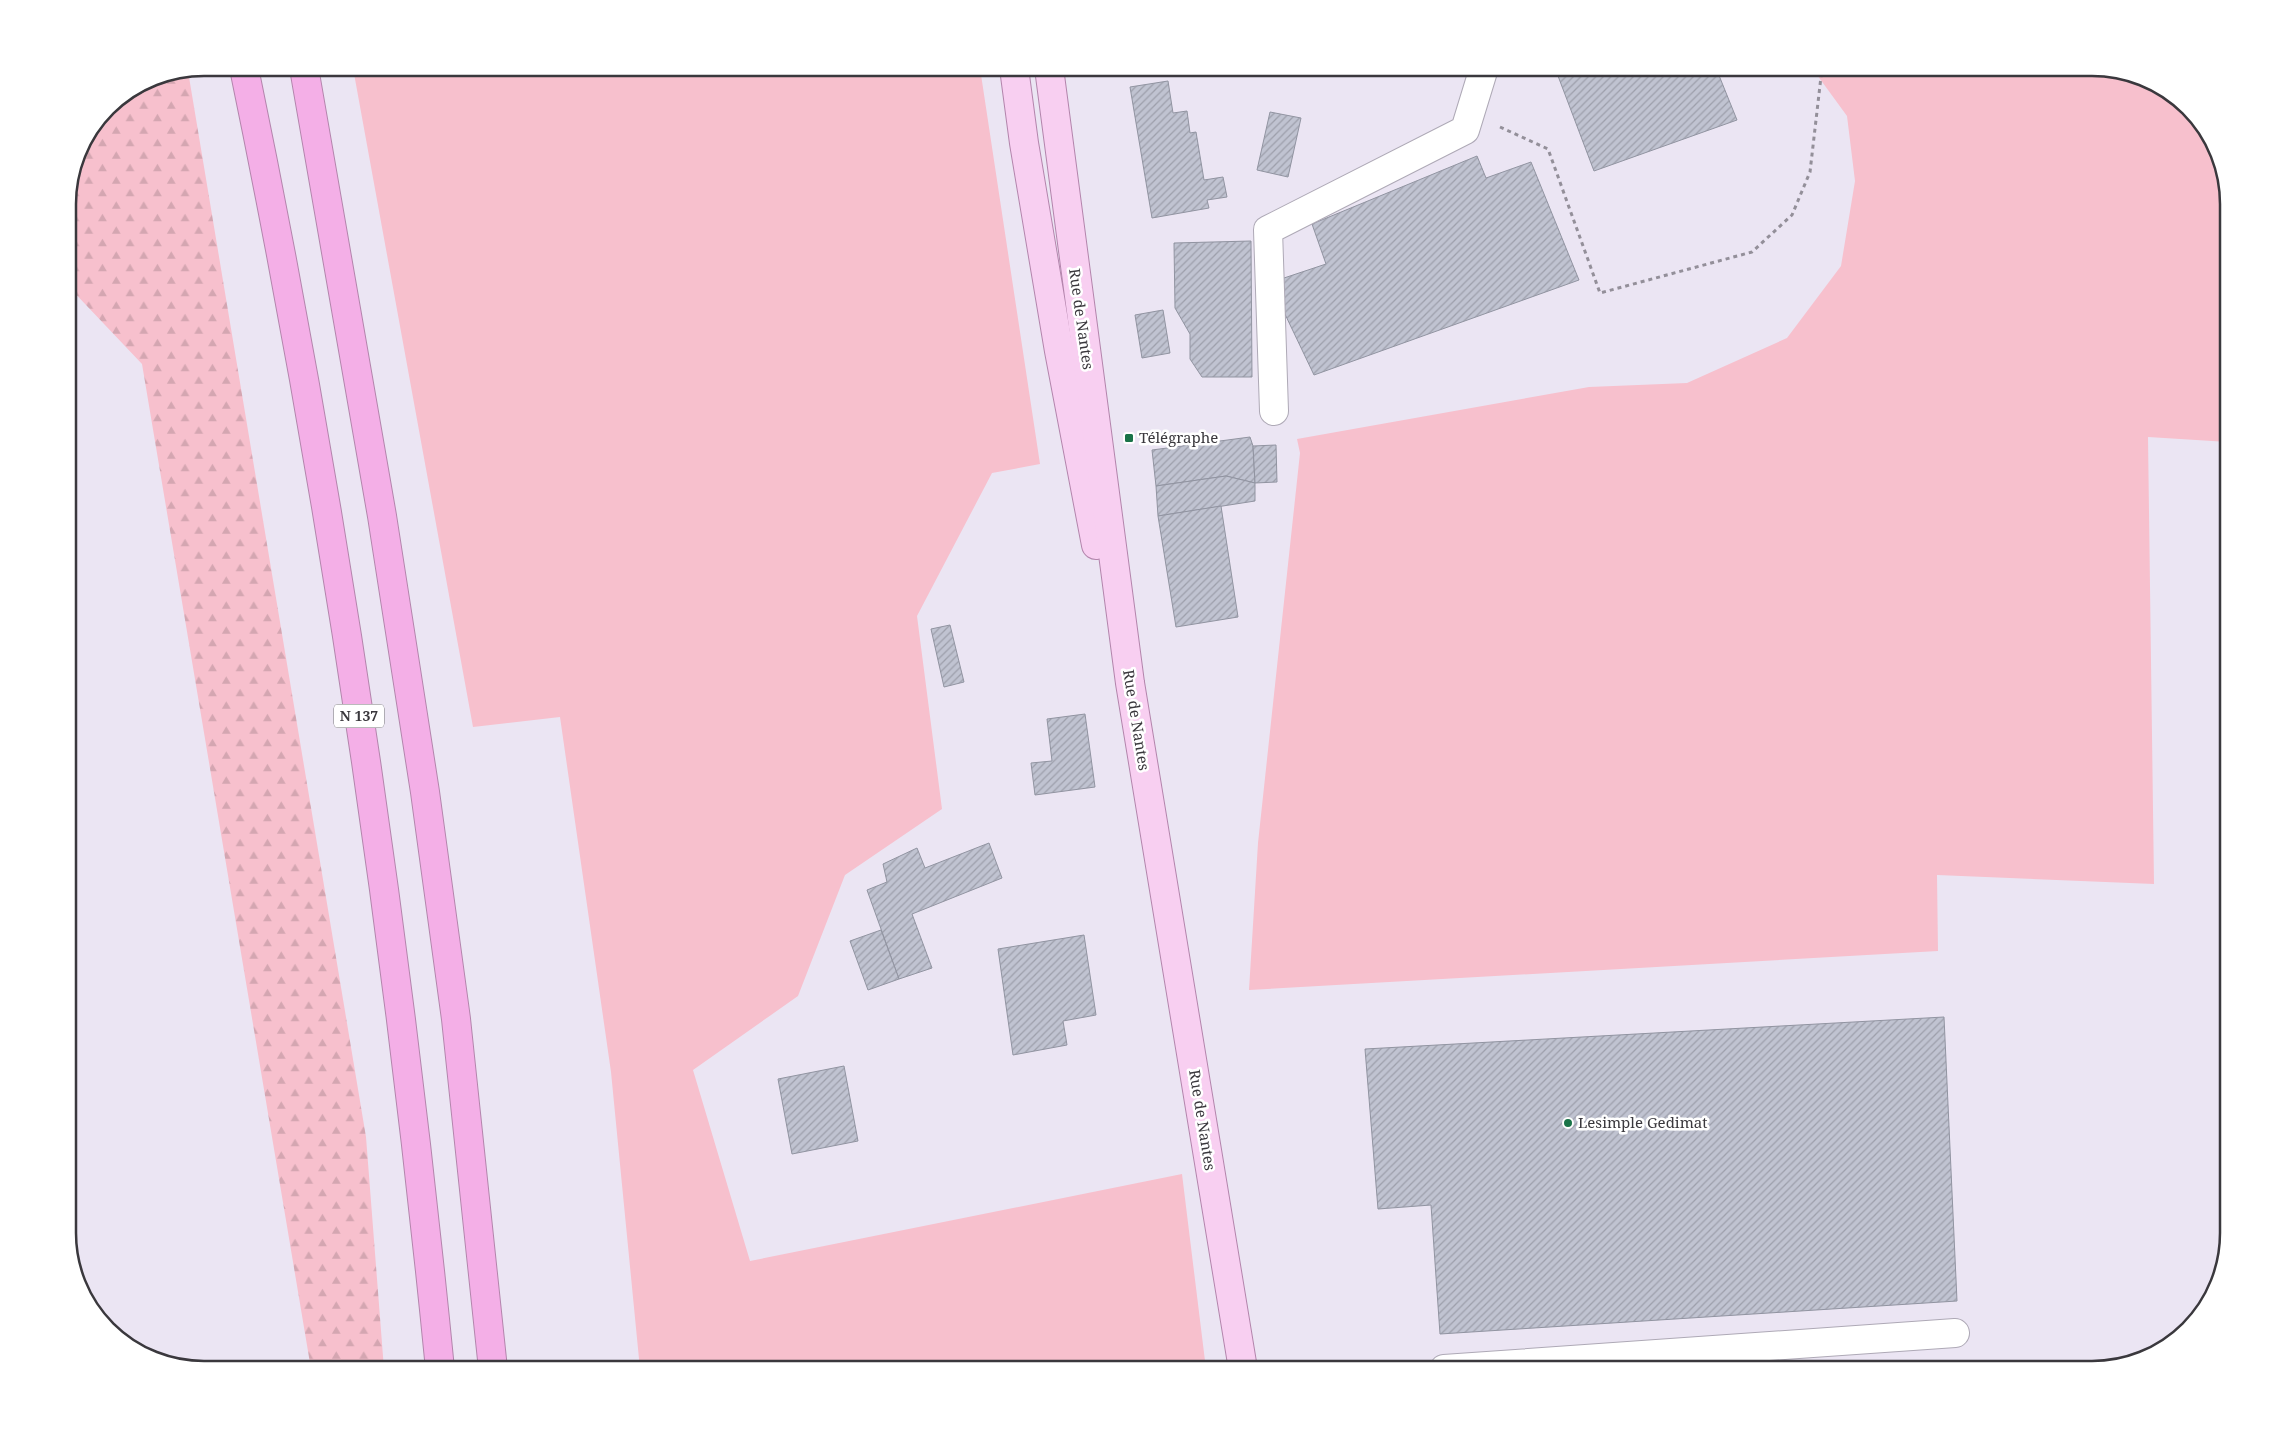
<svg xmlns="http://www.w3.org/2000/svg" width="2296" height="1437" font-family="'Noto Serif',serif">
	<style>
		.green { fill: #f7c0cd }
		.forest { fill: url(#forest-firs) }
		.building { fill: url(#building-hatch); stroke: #9194a1 }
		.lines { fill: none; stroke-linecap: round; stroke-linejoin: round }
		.minor-casing { stroke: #aea9b6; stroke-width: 30 }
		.major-casing { stroke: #b385ac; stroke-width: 30 }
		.highway-casing { stroke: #b385ac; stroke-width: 30 }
		.path { stroke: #938f99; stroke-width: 3; stroke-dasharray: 4 4; stroke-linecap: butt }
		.minor { stroke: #fff; stroke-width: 28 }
		.major { stroke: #f8cff1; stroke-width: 28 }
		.highway { stroke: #f4afe7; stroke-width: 28 }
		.poi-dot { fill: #197348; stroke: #fff; stroke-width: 2 }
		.labels { text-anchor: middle; stroke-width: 5; stroke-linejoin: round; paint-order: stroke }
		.shield { fill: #fff; stroke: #757477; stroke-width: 1 }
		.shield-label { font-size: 14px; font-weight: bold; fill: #3a383d }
		.street-label { font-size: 15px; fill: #3a383d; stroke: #fff }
		.poi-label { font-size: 15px; fill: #3a383d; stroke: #fff; text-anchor: start }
		.rim { fill: none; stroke: #3a383d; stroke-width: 2.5 }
	</style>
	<defs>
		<pattern id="forest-firs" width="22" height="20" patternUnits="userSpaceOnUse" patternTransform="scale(1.25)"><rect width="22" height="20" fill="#f7c0cd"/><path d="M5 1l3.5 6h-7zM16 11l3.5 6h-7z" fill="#d4a6b1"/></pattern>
		<pattern id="building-hatch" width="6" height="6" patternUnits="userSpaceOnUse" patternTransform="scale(1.25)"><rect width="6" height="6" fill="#c0c3d1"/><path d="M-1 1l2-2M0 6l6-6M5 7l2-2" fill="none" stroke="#9d9fab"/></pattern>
	</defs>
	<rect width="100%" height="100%" fill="#ebe5f3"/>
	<!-- green -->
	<g class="green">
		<polygon points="353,68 980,68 1040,464 992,473 917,616 942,809 845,875 798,996 693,1070 750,1261 1182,1174 1206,1369 640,1369 611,1072 560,717 473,727"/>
		<polygon points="1812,68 2091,68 2160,86 2210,136 2228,196 2228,442 2148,437 2154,884 1937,875 1938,951 1249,990 1258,843 1300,453 1297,439 1589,387 1687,383 1787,338 1841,266 1855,181 1847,116"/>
	</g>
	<!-- forest -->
	<polygon class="forest" points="188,71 366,1137 384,1369 311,1369 142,364 68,286 68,196 78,152 108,107 152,78"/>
	<!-- building -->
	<g class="building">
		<polygon points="1555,68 1716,68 1737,120 1594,171"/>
		<polygon points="1168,81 1173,113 1187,111 1190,133 1196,132 1204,180 1223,177 1227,197 1207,200 1209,208 1152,218 1130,87"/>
		<polygon points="1270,112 1301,118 1288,177 1257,170"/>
		<polygon points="1477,156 1486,178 1531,162 1579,280 1314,375 1283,310 1281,279 1326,264 1312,224"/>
		<polygon points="1251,241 1252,377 1202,377 1190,359 1190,334 1175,308 1174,243"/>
		<polygon points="1163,310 1170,353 1142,358 1135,315"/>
		<polygon points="1250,437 1253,446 1255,483 1226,476 1156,486 1152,450"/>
		<polygon points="1276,445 1277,482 1255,483 1253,446"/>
		<polygon points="1226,476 1255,483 1255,501 1158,516 1156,486"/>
		<polygon points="1221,506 1238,617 1176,627 1158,516"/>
		<polygon points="950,625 964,682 944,687 931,629"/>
		<polygon points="1085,714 1095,787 1035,795 1031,763 1052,761 1047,719"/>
		<polygon points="989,843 1002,878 912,914 932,968 899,979 867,890 887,882 883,864 917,848 925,868"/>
		<polygon points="881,930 899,979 868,990 850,941"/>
		<polygon points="1084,935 1096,1015 1063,1021 1067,1045 1013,1055 998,949"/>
		<polygon points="1944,1017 1957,1301 1440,1334 1431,1205 1378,1209 1365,1049"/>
		<polygon points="844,1066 858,1141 792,1154 778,1079"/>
	</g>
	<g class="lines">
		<defs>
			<g id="minor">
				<polyline points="1274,411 1268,230 1465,130 1484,68"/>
				<polyline points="1444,1369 1955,1333"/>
			</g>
			<g id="major">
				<polyline points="1014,68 1024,143 1059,351 1096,545"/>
				<polyline points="1049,68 1130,683 1243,1369"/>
			</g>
			<g id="highway">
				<path d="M244 68C333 498 397 932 440 1369"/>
				<polyline points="304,68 382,516 425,792 456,1019 493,1369"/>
			</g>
		</defs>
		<!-- minor casing -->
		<use href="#minor" class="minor-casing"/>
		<!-- major casing -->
		<use href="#major" class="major-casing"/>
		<!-- highway casing -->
		<use href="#highway" class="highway-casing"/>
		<!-- path -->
		<polyline class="path" points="1500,127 1548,149 1600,293 1752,252 1792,215 1810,172 1822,68"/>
		<!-- minor -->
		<use href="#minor" class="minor"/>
		<!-- major -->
		<use href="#major" class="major"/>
		<!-- highway -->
		<use href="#highway" class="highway"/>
	</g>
	<!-- markers -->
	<g class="poi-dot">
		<rect x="1124" y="433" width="10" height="10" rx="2.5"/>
		<circle cx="1568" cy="1123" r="5"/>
	</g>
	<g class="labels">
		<!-- shield labels -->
		<rect class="shield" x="334" y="704.5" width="50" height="23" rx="4"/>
		<g class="shield-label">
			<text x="359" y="721">N 137</text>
		</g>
		<!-- street labels -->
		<g class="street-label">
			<text transform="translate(1081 319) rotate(82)" y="5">Rue de Nantes</text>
			<text transform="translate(1136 720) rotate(81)" y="5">Rue de Nantes</text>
			<text transform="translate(1202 1120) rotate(81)" y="5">Rue de Nantes</text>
		</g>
		<!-- poi labels -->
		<g class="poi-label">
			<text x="1139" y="443">Télégraphe</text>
			<text x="1578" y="1128">Lesimple Gedimat</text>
		</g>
	</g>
	<!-- crop -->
	<path d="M0 0H2296V1437H0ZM204 76H2092A128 128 0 0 1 2220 204V1233A128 128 0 0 1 2092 1361H204A128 128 0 0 1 76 1233V204A128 128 0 0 1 204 76Z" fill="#fff" fill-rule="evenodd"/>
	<path class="rim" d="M204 76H2092A128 128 0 0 1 2220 204V1233A128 128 0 0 1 2092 1361H204A128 128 0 0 1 76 1233V204A128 128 0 0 1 204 76Z"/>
</svg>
